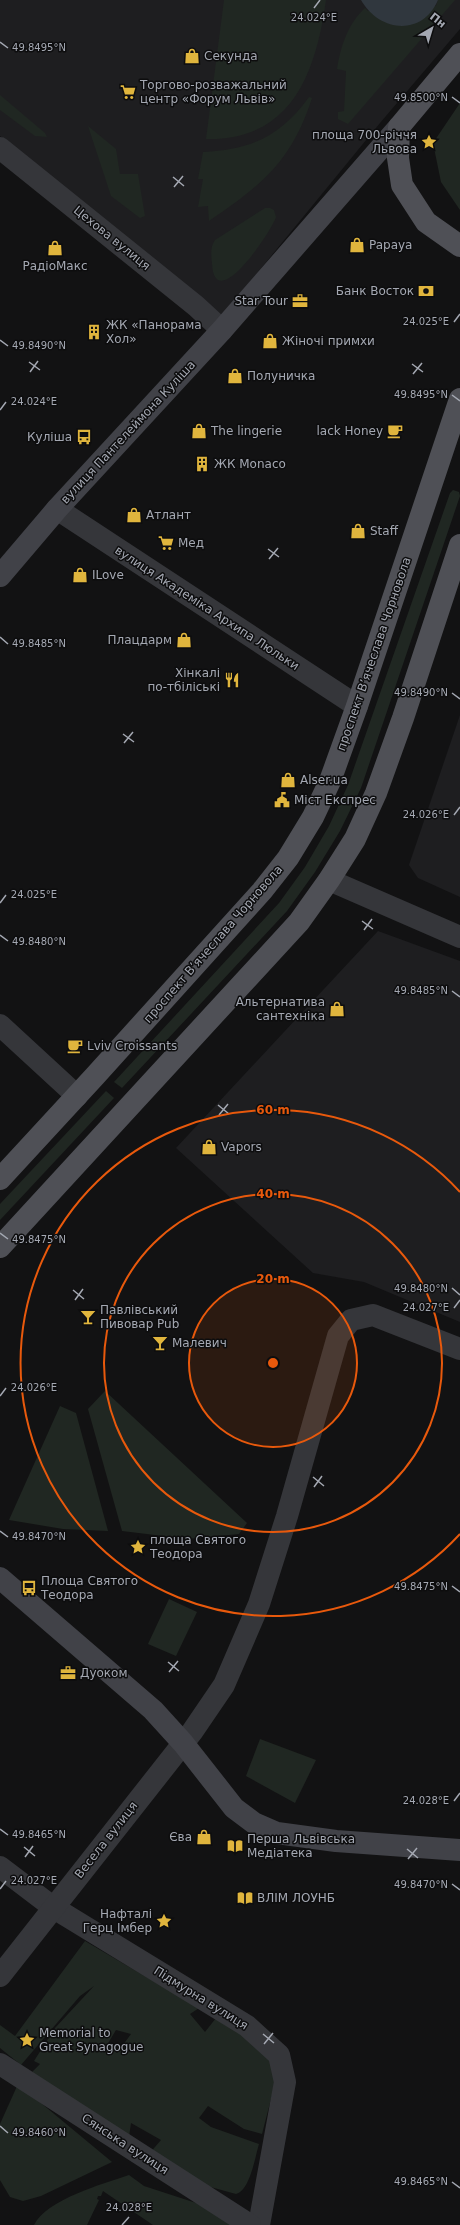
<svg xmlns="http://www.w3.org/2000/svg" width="460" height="2225" font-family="'DejaVu Sans',sans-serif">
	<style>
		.built { fill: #1e1e20 }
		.green { fill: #202722; fill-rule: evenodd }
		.water { fill: #30373e }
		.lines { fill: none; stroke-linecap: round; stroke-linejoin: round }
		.street { stroke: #35363a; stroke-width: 22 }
		.secondary { stroke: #414248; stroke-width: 22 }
		.primary { stroke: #4f5056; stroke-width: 22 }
		.ticks { fill: none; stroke: #a4a8b2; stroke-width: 1.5 }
		.ring { fill: none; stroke: #e8590c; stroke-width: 2 }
		.labels { text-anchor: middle; stroke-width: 3; stroke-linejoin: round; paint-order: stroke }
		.poi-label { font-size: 12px; fill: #a4a8b2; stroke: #0d0d0e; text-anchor: start }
		.street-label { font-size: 12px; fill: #a4a8b2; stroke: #0d0d0e }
		.ticks-label { font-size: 10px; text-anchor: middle; fill: #a4a8b2; stroke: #0d0d0e; stroke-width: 3; stroke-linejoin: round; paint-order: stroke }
		.centre { fill: #e8590c; stroke: #0d0d0e; stroke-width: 2 }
		.ring-label { font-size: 12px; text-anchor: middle; font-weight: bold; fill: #e8590c; stroke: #0d0d0e; stroke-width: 3; stroke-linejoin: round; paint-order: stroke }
	</style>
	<rect width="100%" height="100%" fill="#121213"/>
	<!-- built -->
	<g class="built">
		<polygon points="0,0 460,0 460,29 380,123 222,316 0,136"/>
		<polygon points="460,715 460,897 418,878 409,865"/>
		<polygon points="378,931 460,961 460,1322 364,1282 313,1273 176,1148"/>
	</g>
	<!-- green -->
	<g class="green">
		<path d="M224 0H326C316 72 292 141 206 139Z"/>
		<path d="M438 0H455L348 124 338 119V112L344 111 346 71 337 69C341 46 347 25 365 8L368 11 436 6Z"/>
		<polygon points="0,95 45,133 47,137 35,136 0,110"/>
		<path d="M309 97 312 98C292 161 262 185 209 221L208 206 198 207 203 179H198L203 152C251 150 281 136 309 97Z"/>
		<polygon points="460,103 460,210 441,182 433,143"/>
		<polygon points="88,126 116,149 120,174 138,174 145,216 140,218 111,196"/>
		<path d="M265 208H270L274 210 276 217C272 231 215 316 212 264 211 255 210 247 215 240Z"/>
		<polygon points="453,490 459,492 460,496 361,788 340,831 315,872 287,911 122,1088 114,1082 279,903 305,867 329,826 348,785 450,493"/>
		<polygon points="106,1091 114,1098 0,1220 0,1204"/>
		<polygon points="105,1391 247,1523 239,1534 188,1539 122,1531 88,1409"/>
		<polygon points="60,1406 76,1413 108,1531 63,1529 9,1520"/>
		<polygon points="169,1599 197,1612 176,1656 148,1644"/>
		<polygon points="260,1739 316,1760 295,1803 246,1776"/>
		<path d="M85 1941 199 2008 190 2014 205 2032 216 2018 272 2051 279 2068 262 2134 244 2129 208 2106 199 2118 211 2127 259 2144C255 2157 250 2191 236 2194L156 2172 149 2154 161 2140 131 2123 128 2144 31 2073 40 2064 34 2061 55 2028 94 1986 80 1996 21 2065 0 2048V2025L15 2036ZM116 2030 131 2034 117 2053 107 2045Z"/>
		<polygon points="18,2084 112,2162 41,2196 23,2201 10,2197 0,2180 0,2124"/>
		<path d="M129 2175 144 2186 233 2215 241 2225H153L103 2191 101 2196H98L97 2199 99 2200 87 2225H34C47 2199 103 2184 129 2175Z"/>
	</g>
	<!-- water -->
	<path class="water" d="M361 0H438C422 37 379 32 361 0Z"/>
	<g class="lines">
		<!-- street -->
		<g class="street">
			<polyline points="0,148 196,306 222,330"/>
			<polyline points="57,509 357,706"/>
			<polyline points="329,880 460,937"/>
			<polyline points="0,1025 77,1096"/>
			<polyline points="0,1867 54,1908 247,2026 279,2055 285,2082 259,2225"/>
			<polyline points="0,1976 192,1732 224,1685 259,1604 287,1516 338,1336 351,1320 373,1315 460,1349"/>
			<polyline points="0,2064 250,2225"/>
		</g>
		<!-- secondary -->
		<g class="secondary">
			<polyline points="0,576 57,509 222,330 399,127"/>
			<polyline points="0,1578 153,1710 183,1743 234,1808 254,1823 277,1833 336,1841 460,1850"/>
		</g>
		<!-- primary -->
		<g class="primary">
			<polyline points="460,54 399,127 398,158 402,185 426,222 460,246"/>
			<polyline points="0,1179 95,1076 262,891 288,858 313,817 330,781 357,706 460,399"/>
			<polyline points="0,1247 299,922 329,880 355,839 376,793 403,718 460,545"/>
		</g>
	</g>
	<!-- ticks -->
	<path class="ticks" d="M314 8 320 0M0 42 8 48M452 97 460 103M173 177 184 186M174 187 183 176M454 322 460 314M0 340 8 346M29 362 40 370M412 364 423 372M30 372 38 361M413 374 422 363M452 395 460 401M0 410 6 402M268 549 279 557M269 559 278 548M0 637 8 644M452 693 460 699M123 734 134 742M124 743 133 732M454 815 460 807M0 903 6 895M362 921 373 929M364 930 372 919M0 935 8 941M452 991 460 997M218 1105 229 1114M219 1115 228 1104M0 1233 8 1239M452 1288 460 1295M73 1290 84 1299M75 1300 83 1289M454 1308 460 1300M0 1396 6 1388M313 1477 324 1486M314 1487 322 1476M0 1531 8 1537M452 1586 460 1592M168 1662 179 1671M169 1672 178 1661M454 1801 460 1793M0 1829 8 1835M24 1847 35 1856M407 1849 418 1858M25 1857 33 1846M408 1859 417 1848M452 1884 460 1890M0 1889 6 1881M263 2034 274 2043M264 2044 273 2033M0 2126 8 2133M452 2182 460 2188M122 2225 129 2217"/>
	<!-- distance rings -->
	<circle cx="273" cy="1363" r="84" fill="#e8590c" fill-opacity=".12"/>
	<g class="ring">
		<circle cx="273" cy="1363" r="84"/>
		<circle cx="273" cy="1363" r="169"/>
		<path d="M460 1534A253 253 0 1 1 460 1192"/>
	</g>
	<!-- icons -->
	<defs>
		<symbol id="shop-bare" viewBox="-9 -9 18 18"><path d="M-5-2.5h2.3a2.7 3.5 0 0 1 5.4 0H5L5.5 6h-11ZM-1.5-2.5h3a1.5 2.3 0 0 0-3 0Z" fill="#e0b53d" stroke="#0d0d0e" stroke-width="2.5" paint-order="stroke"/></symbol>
		<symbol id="supermarket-bare" viewBox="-9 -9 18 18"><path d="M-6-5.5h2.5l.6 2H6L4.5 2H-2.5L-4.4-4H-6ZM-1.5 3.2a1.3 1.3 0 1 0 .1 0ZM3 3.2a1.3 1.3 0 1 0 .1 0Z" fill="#e0b53d" stroke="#0d0d0e" stroke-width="2.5" paint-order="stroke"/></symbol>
		<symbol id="sight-bare" viewBox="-9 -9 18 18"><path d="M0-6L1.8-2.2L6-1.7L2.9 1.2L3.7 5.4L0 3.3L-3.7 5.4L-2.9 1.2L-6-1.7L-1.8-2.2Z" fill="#e0b53d" stroke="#0d0d0e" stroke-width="2.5" paint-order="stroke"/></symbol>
		<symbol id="bank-bare" viewBox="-9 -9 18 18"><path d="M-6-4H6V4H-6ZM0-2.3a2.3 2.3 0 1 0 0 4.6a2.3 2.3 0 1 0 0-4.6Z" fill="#e0b53d" stroke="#0d0d0e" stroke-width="2.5" paint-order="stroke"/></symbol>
		<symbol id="office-bare" viewBox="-9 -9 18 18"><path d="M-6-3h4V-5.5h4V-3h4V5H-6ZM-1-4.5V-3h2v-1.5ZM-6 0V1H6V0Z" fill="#e0b53d" stroke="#0d0d0e" stroke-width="2.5" paint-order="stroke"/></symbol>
		<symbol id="building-bare" viewBox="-9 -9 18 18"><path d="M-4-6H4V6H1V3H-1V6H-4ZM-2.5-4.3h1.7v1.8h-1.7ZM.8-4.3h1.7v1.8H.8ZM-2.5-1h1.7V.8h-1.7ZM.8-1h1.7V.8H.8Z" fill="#e0b53d" stroke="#0d0d0e" stroke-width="2.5" paint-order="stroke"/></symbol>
		<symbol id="cafe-bare" viewBox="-9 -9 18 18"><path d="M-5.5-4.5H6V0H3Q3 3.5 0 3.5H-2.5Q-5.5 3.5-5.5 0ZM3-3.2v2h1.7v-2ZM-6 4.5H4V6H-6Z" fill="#e0b53d" stroke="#0d0d0e" stroke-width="2.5" paint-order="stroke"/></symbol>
		<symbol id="bus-bare" viewBox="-9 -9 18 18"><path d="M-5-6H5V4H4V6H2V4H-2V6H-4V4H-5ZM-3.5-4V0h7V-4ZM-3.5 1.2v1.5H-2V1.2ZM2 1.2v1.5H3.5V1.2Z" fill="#e0b53d" stroke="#0d0d0e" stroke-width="2.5" paint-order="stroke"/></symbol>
		<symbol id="restaurant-bare" viewBox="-9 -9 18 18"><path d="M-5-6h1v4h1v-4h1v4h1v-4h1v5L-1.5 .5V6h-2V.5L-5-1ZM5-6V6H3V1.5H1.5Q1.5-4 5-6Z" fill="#e0b53d" stroke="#0d0d0e" stroke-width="2.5" paint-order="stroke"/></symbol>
		<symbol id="civic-bare" viewBox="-9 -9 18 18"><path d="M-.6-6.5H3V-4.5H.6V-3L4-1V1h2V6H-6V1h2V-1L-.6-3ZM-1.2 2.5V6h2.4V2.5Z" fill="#e0b53d" stroke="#0d0d0e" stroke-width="2.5" paint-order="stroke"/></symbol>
		<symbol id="bar-bare" viewBox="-9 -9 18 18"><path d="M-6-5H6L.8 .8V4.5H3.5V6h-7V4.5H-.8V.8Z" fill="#e0b53d" stroke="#0d0d0e" stroke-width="2.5" paint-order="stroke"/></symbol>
		<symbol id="library-bare" viewBox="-9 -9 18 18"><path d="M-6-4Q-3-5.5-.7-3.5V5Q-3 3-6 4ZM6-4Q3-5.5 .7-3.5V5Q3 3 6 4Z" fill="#e0b53d" stroke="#0d0d0e" stroke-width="2.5" paint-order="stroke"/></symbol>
	</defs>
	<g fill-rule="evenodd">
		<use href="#shop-bare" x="181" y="45" width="22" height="22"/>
		<use href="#supermarket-bare" x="117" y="81" width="22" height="22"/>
		<use href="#sight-bare" x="418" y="131" width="22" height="22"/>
		<use href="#shop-bare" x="346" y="234" width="22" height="22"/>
		<use href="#shop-bare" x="44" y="237" width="22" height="22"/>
		<use href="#bank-bare" x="415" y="280" width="22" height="22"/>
		<use href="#office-bare" x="289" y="290" width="22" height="22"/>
		<use href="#building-bare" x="83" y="321" width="22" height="22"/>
		<use href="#shop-bare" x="259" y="330" width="22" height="22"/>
		<use href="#shop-bare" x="224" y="365" width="22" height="22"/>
		<use href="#shop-bare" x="188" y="420" width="22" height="22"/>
		<use href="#cafe-bare" x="384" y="420" width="22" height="22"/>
		<use href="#bus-bare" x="73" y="426" width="22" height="22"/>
		<use href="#building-bare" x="191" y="453" width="22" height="22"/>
		<use href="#shop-bare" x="123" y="504" width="22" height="22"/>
		<use href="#shop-bare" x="347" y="520" width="22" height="22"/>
		<use href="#supermarket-bare" x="155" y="532" width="22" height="22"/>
		<use href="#shop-bare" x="69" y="564" width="22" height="22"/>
		<use href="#shop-bare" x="173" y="629" width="22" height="22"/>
		<use href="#restaurant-bare" x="221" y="669" width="22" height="22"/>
		<use href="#shop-bare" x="277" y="769" width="22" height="22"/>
		<use href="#civic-bare" x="271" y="789" width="22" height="22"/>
		<use href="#shop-bare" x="326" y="998" width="22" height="22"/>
		<use href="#cafe-bare" x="64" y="1035" width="22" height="22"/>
		<use href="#shop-bare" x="198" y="1136" width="22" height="22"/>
		<use href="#bar-bare" x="77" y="1306" width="22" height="22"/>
		<use href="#bar-bare" x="149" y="1332" width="22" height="22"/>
		<use href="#sight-bare" x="127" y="1536" width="22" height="22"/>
		<use href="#bus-bare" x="18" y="1577" width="22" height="22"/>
		<use href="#office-bare" x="57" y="1662" width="22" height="22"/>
		<use href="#shop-bare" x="193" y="1826" width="22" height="22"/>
		<use href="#library-bare" x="224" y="1835" width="22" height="22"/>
		<use href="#library-bare" x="234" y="1887" width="22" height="22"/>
		<use href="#sight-bare" x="153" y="1910" width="22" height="22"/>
		<use href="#sight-bare" x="16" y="2029" width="22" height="22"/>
	</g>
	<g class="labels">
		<!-- poi labels -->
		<g class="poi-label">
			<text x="204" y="60">Секунда</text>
			<text x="140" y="89">Торгово-розважальний<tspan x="140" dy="14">центр «Форум Львів»</tspan></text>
			<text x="417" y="139" text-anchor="end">площа 700-річчя<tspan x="417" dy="14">Львова</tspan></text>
			<text x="369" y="249">Papaya</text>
			<text x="55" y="270" text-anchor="middle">РадіоМакс</text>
			<text x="414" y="295" text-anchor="end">Банк Восток</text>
			<text x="288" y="305" text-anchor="end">Star Tour</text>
			<text x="106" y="329">ЖК «Панорама<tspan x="106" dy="14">Хол»</tspan></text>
			<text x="282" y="345">Жіночі примхи</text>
			<text x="247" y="380">Полуничка</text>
			<text x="211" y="435">The lingerie</text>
			<text x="383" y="435" text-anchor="end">lack Honey</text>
			<text x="72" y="441" text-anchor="end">Куліша</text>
			<text x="214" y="468">ЖК Monaco</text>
			<text x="146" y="519">Атлант</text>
			<text x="370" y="535">Staff</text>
			<text x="178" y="547">Мед</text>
			<text x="92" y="579">ILove</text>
			<text x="172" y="644" text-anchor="end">Плацдарм</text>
			<text x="220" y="677" text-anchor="end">Хінкалі<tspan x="220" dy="14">по-тбіліські</tspan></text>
			<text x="300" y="784">Alser.ua</text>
			<text x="294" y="804">Міст Експрес</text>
			<text x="325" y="1006" text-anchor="end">Альтернатива<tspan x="325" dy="14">сантехніка</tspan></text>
			<text x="87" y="1050">Lviv Croissants</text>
			<text x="221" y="1151">Vapors</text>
			<text x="100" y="1314">Павлівський<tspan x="100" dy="14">Пивовар Pub</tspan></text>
			<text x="172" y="1347">Малевич</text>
			<text x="150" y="1544">площа Святого<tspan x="150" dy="14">Теодора</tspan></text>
			<text x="41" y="1585">Площа Святого<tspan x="41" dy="14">Теодора</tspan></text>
			<text x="80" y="1677">Дуоком</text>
			<text x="192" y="1841" text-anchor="end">Єва</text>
			<text x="247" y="1843">Перша Львівська<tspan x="247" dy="14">Медіатека</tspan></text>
			<text x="257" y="1902">ВЛІМ ЛОУНБ</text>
			<text x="152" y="1918" text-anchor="end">Нафталі<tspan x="152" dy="14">Герц Імбер</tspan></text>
			<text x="39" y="2037">Memorial to<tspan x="39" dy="14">Great Synagogue</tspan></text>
		</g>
		<!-- street labels -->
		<g class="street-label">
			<text transform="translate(112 238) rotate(39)" y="4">Цехова вулиця</text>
			<text transform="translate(128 432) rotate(-47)" y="4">вулиця Пантелеймона Куліша</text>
			<text transform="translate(207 608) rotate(33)" y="4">вулиця Академіка Архипа Люльки</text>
			<text transform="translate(374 654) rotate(-71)" y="4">проспект Вʼячеслава Чорновола</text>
			<text transform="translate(213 944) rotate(-49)" y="4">проспект Вʼячеслава Чорновола</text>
			<text transform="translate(106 1840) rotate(-52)" y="4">Весела вулиця</text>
			<text transform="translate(201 1998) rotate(32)" y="4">Підмурна вулиця</text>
			<text transform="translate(125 2144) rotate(33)" y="4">Сянська вулиця</text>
		</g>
	</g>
	<g class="ticks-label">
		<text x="314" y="21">24.024°E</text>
		<text x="39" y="51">49.8495°N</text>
		<text x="421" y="101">49.8500°N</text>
		<text x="426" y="325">24.025°E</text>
		<text x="39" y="349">49.8490°N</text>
		<text x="421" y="398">49.8495°N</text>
		<text x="34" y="405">24.024°E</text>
		<text x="39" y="647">49.8485°N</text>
		<text x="421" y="696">49.8490°N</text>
		<text x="426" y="818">24.026°E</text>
		<text x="34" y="898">24.025°E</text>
		<text x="39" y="945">49.8480°N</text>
		<text x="421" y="994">49.8485°N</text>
		<text x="39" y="1243">49.8475°N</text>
		<text x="421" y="1292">49.8480°N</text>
		<text x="426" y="1311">24.027°E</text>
		<text x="34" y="1391">24.026°E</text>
		<text x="39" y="1540">49.8470°N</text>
		<text x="421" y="1590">49.8475°N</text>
		<text x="426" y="1804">24.028°E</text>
		<text x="39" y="1838">49.8465°N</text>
		<text x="34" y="1884">24.027°E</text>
		<text x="421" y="1888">49.8470°N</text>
		<text x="39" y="2136">49.8460°N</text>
		<text x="421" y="2185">49.8465°N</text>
		<text x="129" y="2211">24.028°E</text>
	</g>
	<circle cx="273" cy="1363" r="6" class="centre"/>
	<g class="ring-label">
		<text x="273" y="1114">60 m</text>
		<text x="273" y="1198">40 m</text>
		<text x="273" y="1283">20 m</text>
	</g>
	<!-- north arrow -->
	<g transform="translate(432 28) rotate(38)" stroke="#0d0d0e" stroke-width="3" paint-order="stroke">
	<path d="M0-3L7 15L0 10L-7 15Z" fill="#a4a8b2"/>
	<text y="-6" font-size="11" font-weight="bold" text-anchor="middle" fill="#a4a8b2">Пн</text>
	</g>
</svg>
